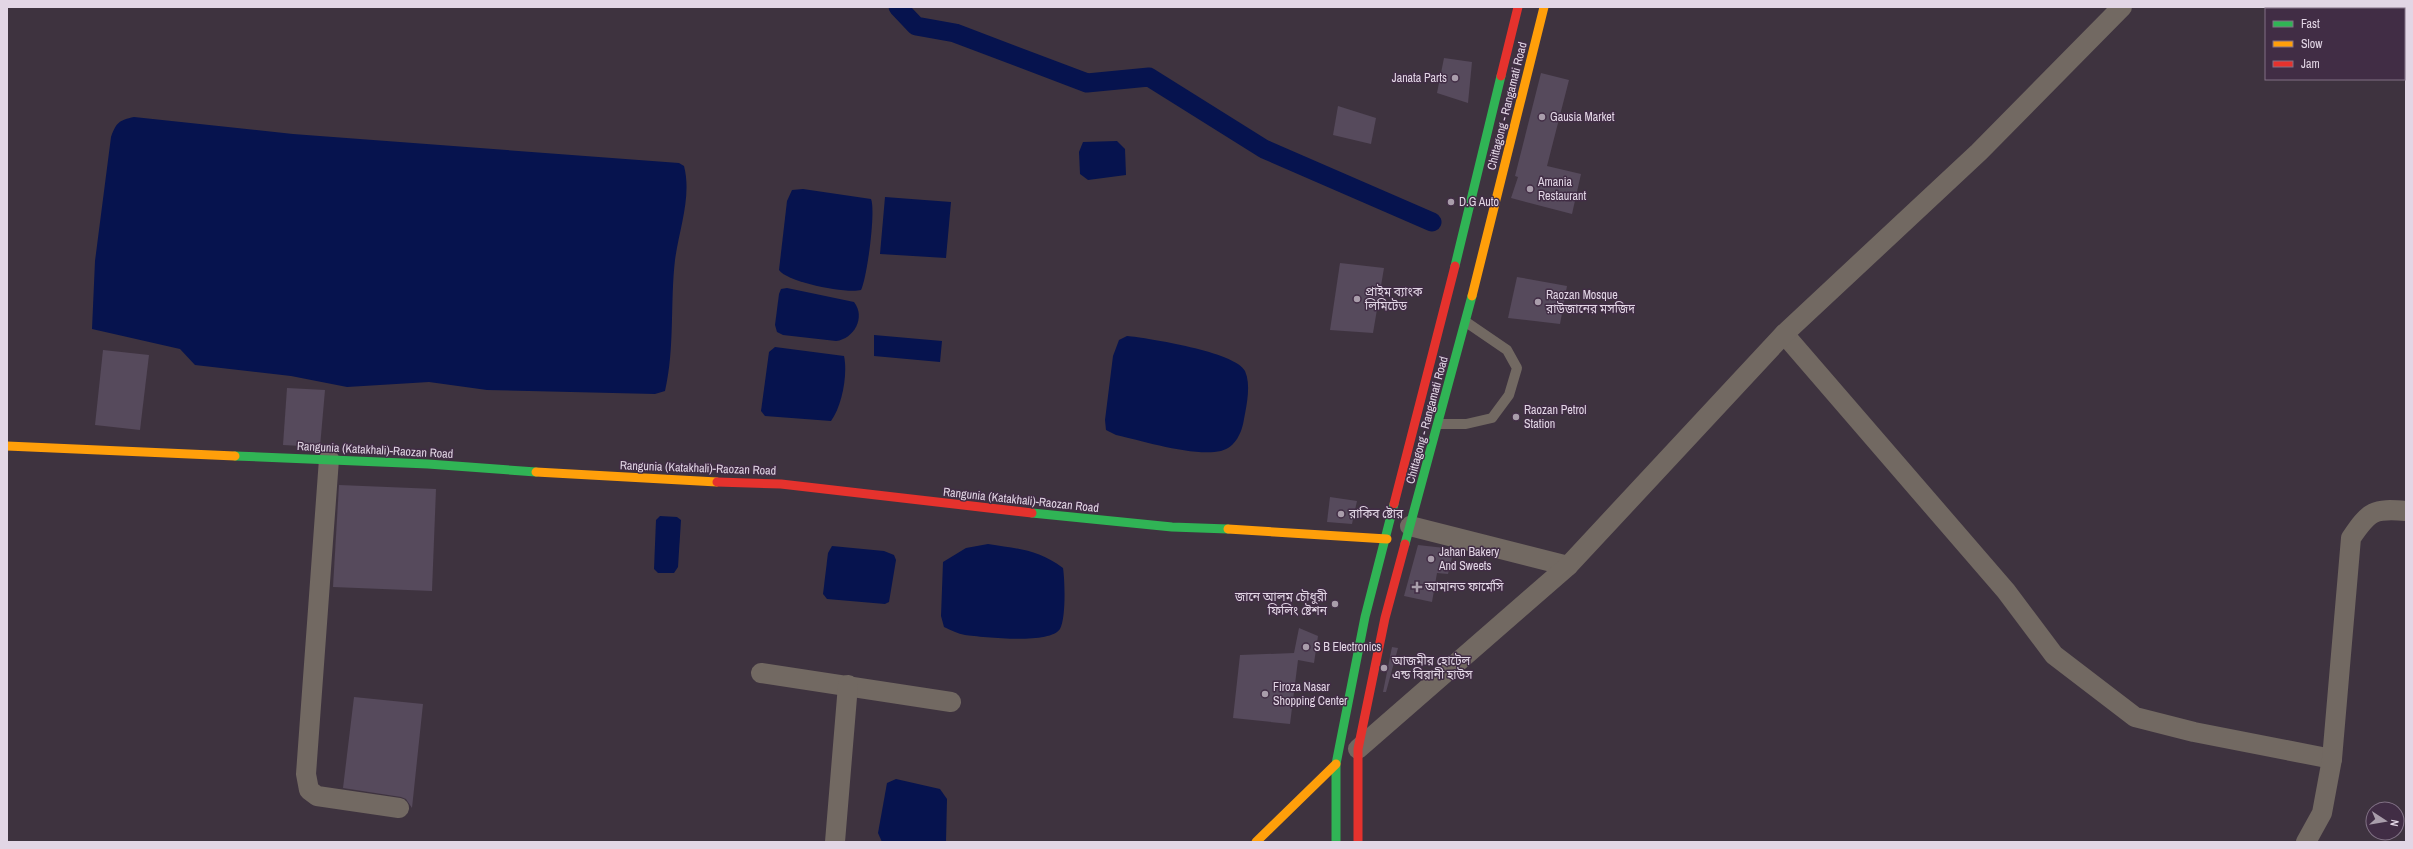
<svg xmlns="http://www.w3.org/2000/svg" width="2413" height="849" font-family="'Archivo Narrow','Noto Sans Bengali',sans-serif">
	<style>
		.water { fill: #06134e }
		.lines { fill: none; stroke-linecap: round; stroke-linejoin: round }
		.canal { stroke: #06134e; stroke-width: 19 }
		.building { fill: #564a5c }
		.lane { stroke: #726962; stroke-width: 10 }
		.street { stroke: #726962; stroke-width: 20 }
		.fast { stroke: #30b455; stroke-width: 9 }
		.slow { stroke: #ff9f0a; stroke-width: 9 }
		.jam { stroke: #e5322d; stroke-width: 9 }
		.poi-dot { fill: #a99dab; stroke: #412d45; stroke-width: 1.5 }
		.labels { text-anchor: middle; stroke-width: 3; stroke-linejoin: round; paint-order: stroke }
		.poi-label { font-size: 12px; fill: #e2d6e5; stroke: #412d45; text-anchor: start }
		.street-label { font-size: 12px; fill: #e2d6e5; stroke: #412d45 }
	</style>
	<rect width="100%" height="100%" fill="#3e333f"/>
	<!-- water -->
	<g class="water">
		<path d="M134 117 293 134 679 163 684 166C692 196 679 230 675 260 670 303 675 348 665 391L655 394 487 390 429 382 347 387 291 376 195 365 180 349 92 329 95 261 111 137C116 123 119 120 134 117Z"/>
		<polygon points="1117,141 1125,149 1126,175 1088,180 1080,174 1079,152 1083,142"/>
		<path d="M803 189 871 199C876 211 867 278 861 290 846 294 787 282 779 270L787 201 792 190Z"/>
		<polygon points="885,197 951,202 946,258 880,254"/>
		<path d="M787 288 854 302C866 317 854 339 836 341L783 335 777 332 775 325 779 294 781 289Z"/>
		<polygon points="874,335 942,341 940,362 874,356"/>
		<path d="M1127 336C1148 338 1236 352 1245 371 1251 384 1247 404 1244 419 1242 432 1236 447 1221 451 1194 457 1143 441 1116 435L1106 430 1105 420 1113 356 1119 340Z"/>
		<path d="M775 347 844 356C848 374 842 406 831 421L765 416 761 411 769 352Z"/>
		<polygon points="660,516 677,517 681,520 678,567 674,573 658,573 654,569 656,520"/>
		<path d="M988 544C1019 549 1037 549 1063 568 1065 581 1066 618 1060 629 1050 645 982 637 965 635 958 634 951 630 944 627L941 616 943 562 966 548Z"/>
		<polygon points="832,546 884,551 894,555 896,560 889,602 885,604 827,599 823,594 828,553"/>
		<polygon points="896,779 940,789 947,799 946,842 882,842 878,833 887,783"/>
	</g>
	<g class="lines">
		<!-- canal -->
		<polyline class="canal" points="898,7 916,26 955,33 1087,83 1149,77 1264,149 1432,222"/>
	</g>
	<!-- building -->
	<g class="building">
		<polygon points="1444,58 1472,62 1468,103 1437,93"/>
		<polygon points="1541,73 1569,80 1547,166 1581,174 1572,214 1511,198 1518,177 1515,176"/>
		<polygon points="1338,106 1376,118 1371,144 1333,135"/>
		<polygon points="1340,263 1384,268 1373,333 1330,330"/>
		<polygon points="1517,277 1567,286 1560,324 1508,318"/>
		<polygon points="103,350 149,355 140,430 95,425"/>
		<polygon points="287,388 325,390 320,447 283,445"/>
		<polygon points="339,485 436,489 432,591 333,587"/>
		<polygon points="1330,497 1357,501 1352,524 1327,522"/>
		<polygon points="1418,545 1454,549 1448,574 1437,573 1432,602 1404,596"/>
		<polygon points="1299,628 1318,636 1314,663 1298,660 1290,724 1233,718 1240,655 1294,653"/>
		<polygon points="1392,647 1398,648 1386,692 1383,692"/>
		<polygon points="354,697 423,704 412,808 406,799 401,797 343,788"/>
	</g>
	<g class="lines">
		<!-- lane -->
		<polyline class="lane" points="1439,424 1466,424 1492,418 1509,395 1517,368 1507,350 1466,322"/>
		<!-- street -->
		<g class="street">
			<polyline points="1784,334 2006,591 2054,655 2135,717 2194,732 2332,759"/>
			<polyline points="329,459 306,774 309,790 317,796 399,808"/>
			<polyline points="1410,526 1568,566"/>
			<polyline points="761,673 951,702"/>
			<polyline points="1358,749 1568,566 1784,334 1979,152 2122,7"/>
			<polyline points="835,842 848,685"/>
			<path d="M2306 842 2322 813 2332 759 2351 538C2369 511 2374 508 2406 511"/>
		</g>
		<!-- fast -->
		<g class="fast">
			<polyline points="1455,266 1501,76"/>
			<polyline points="235,456 428,464 536,472"/>
			<polyline points="1032,513 1172,527 1228,529"/>
			<polyline points="1405,544 1472,296"/>
			<polyline points="1336,842 1336,764 1365,617 1394,504"/>
		</g>
		<!-- slow -->
		<g class="slow">
			<polyline points="1472,296 1544,7"/>
			<polyline points="7,446 235,456"/>
			<polyline points="536,472 717,482"/>
			<polyline points="1228,529 1387,539"/>
			<polyline points="1256,842 1336,764"/>
		</g>
		<!-- jam -->
		<g class="jam">
			<polyline points="1501,76 1518,7"/>
			<polyline points="717,482 781,484 1032,513"/>
			<polyline points="1394,504 1455,266"/>
			<polyline points="1358,842 1358,749 1385,618 1405,544"/>
		</g>
	</g>
	<!-- markers -->
	<g class="poi-dot">
		<circle cx="1455" cy="78" r="4"/>
		<circle cx="1542" cy="117" r="4"/>
		<circle cx="1530" cy="189" r="4"/>
		<circle cx="1451" cy="202" r="4"/>
		<circle cx="1357" cy="299" r="4"/>
		<circle cx="1538" cy="302" r="4"/>
		<circle cx="1516" cy="417" r="4"/>
		<circle cx="1341" cy="514" r="4"/>
		<circle cx="1431" cy="559" r="4"/>
		<path d="M1415 581h4v4h4v4h-4v4h-4v-4h-4v-4h4z"/>
		<circle cx="1335" cy="604" r="4"/>
		<circle cx="1306" cy="647" r="4"/>
		<circle cx="1384" cy="668" r="4"/>
		<circle cx="1265" cy="694" r="4"/>
	</g>
	<g class="labels">
		<!-- poi labels -->
		<g class="poi-label">
			<text x="1447" y="82" text-anchor="end">Janata Parts</text>
			<text x="1550" y="121">Gausia Market</text>
			<text x="1538" y="186">Amania<tspan x="1538" dy="14">Restaurant</tspan></text>
			<text x="1459" y="206">D.G Auto</text>
			<text x="1365" y="296">প্রাইম ব্যাংক<tspan x="1365" dy="14">লিমিটেড</tspan></text>
			<text x="1546" y="299">Raozan Mosque<tspan x="1546" dy="14">রাউজানের মসজিদ</tspan></text>
			<text x="1524" y="414">Raozan Petrol<tspan x="1524" dy="14">Station</tspan></text>
			<text x="1349" y="518">রাকিব ষ্টোর</text>
			<text x="1439" y="556">Jahan Bakery<tspan x="1439" dy="14">And Sweets</tspan></text>
			<text x="1425" y="591">আমানত ফার্মেসি</text>
			<text x="1327" y="601" text-anchor="end">জানে আলম চৌধুরী<tspan x="1327" dy="14">ফিলিং ষ্টেশন</tspan></text>
			<text x="1314" y="651">S B Electronics</text>
			<text x="1392" y="665">আজমীর হোটেল<tspan x="1392" dy="14">এন্ড বিরানী হাউস</tspan></text>
			<text x="1273" y="691">Firoza Nasar<tspan x="1273" dy="14">Shopping Center</tspan></text>
		</g>
		<!-- street labels -->
		<g class="street-label">
			<text transform="translate(1507 106) rotate(-76)" y="4">Chittagong - Rangamati Road</text>
			<text transform="translate(1427 420) rotate(-75)" y="4">Chittagong - Rangamati Road</text>
			<text transform="translate(375 450) rotate(3)" y="4">Rangunia (Katakhali)-Raozan Road</text>
			<text transform="translate(698 468) rotate(2)" y="4">Rangunia (Katakhali)-Raozan Road</text>
			<text transform="translate(1021 500) rotate(6)" y="4">Rangunia (Katakhali)-Raozan Road</text>
		</g>
	</g>
	<!-- border -->
	<rect width="2413" height="849" fill="none" stroke="#e2d6e5" stroke-width="16"/>
	<!-- legend -->
	<rect x="2265" y="8" width="140" height="72" fill="#412d45" stroke="#817185"/>
	<rect x="2273" y="21" width="20" height="6" fill="#30b455" stroke="#817185"/>
	<text x="2301" y="28" font-size="12" fill="#e2d6e5">Fast</text>
	<rect x="2273" y="41" width="20" height="6" fill="#ff9f0a" stroke="#817185"/>
	<text x="2301" y="48" font-size="12" fill="#e2d6e5">Slow</text>
	<rect x="2273" y="61" width="20" height="6" fill="#e5322d" stroke="#817185"/>
	<text x="2301" y="68" font-size="12" fill="#e2d6e5">Jam</text>
	<!-- north arrow -->
	<g transform="translate(2385 821) rotate(102)"><circle r="19" fill="#412d45" stroke="#817185"/>
	<path d="M0-3L7 15L0 10L-7 15Z" fill="#a99dab"/>
	<text y="-6" font-size="11" font-weight="bold" text-anchor="middle" fill="#e2d6e5">N</text>
	</g>
</svg>
